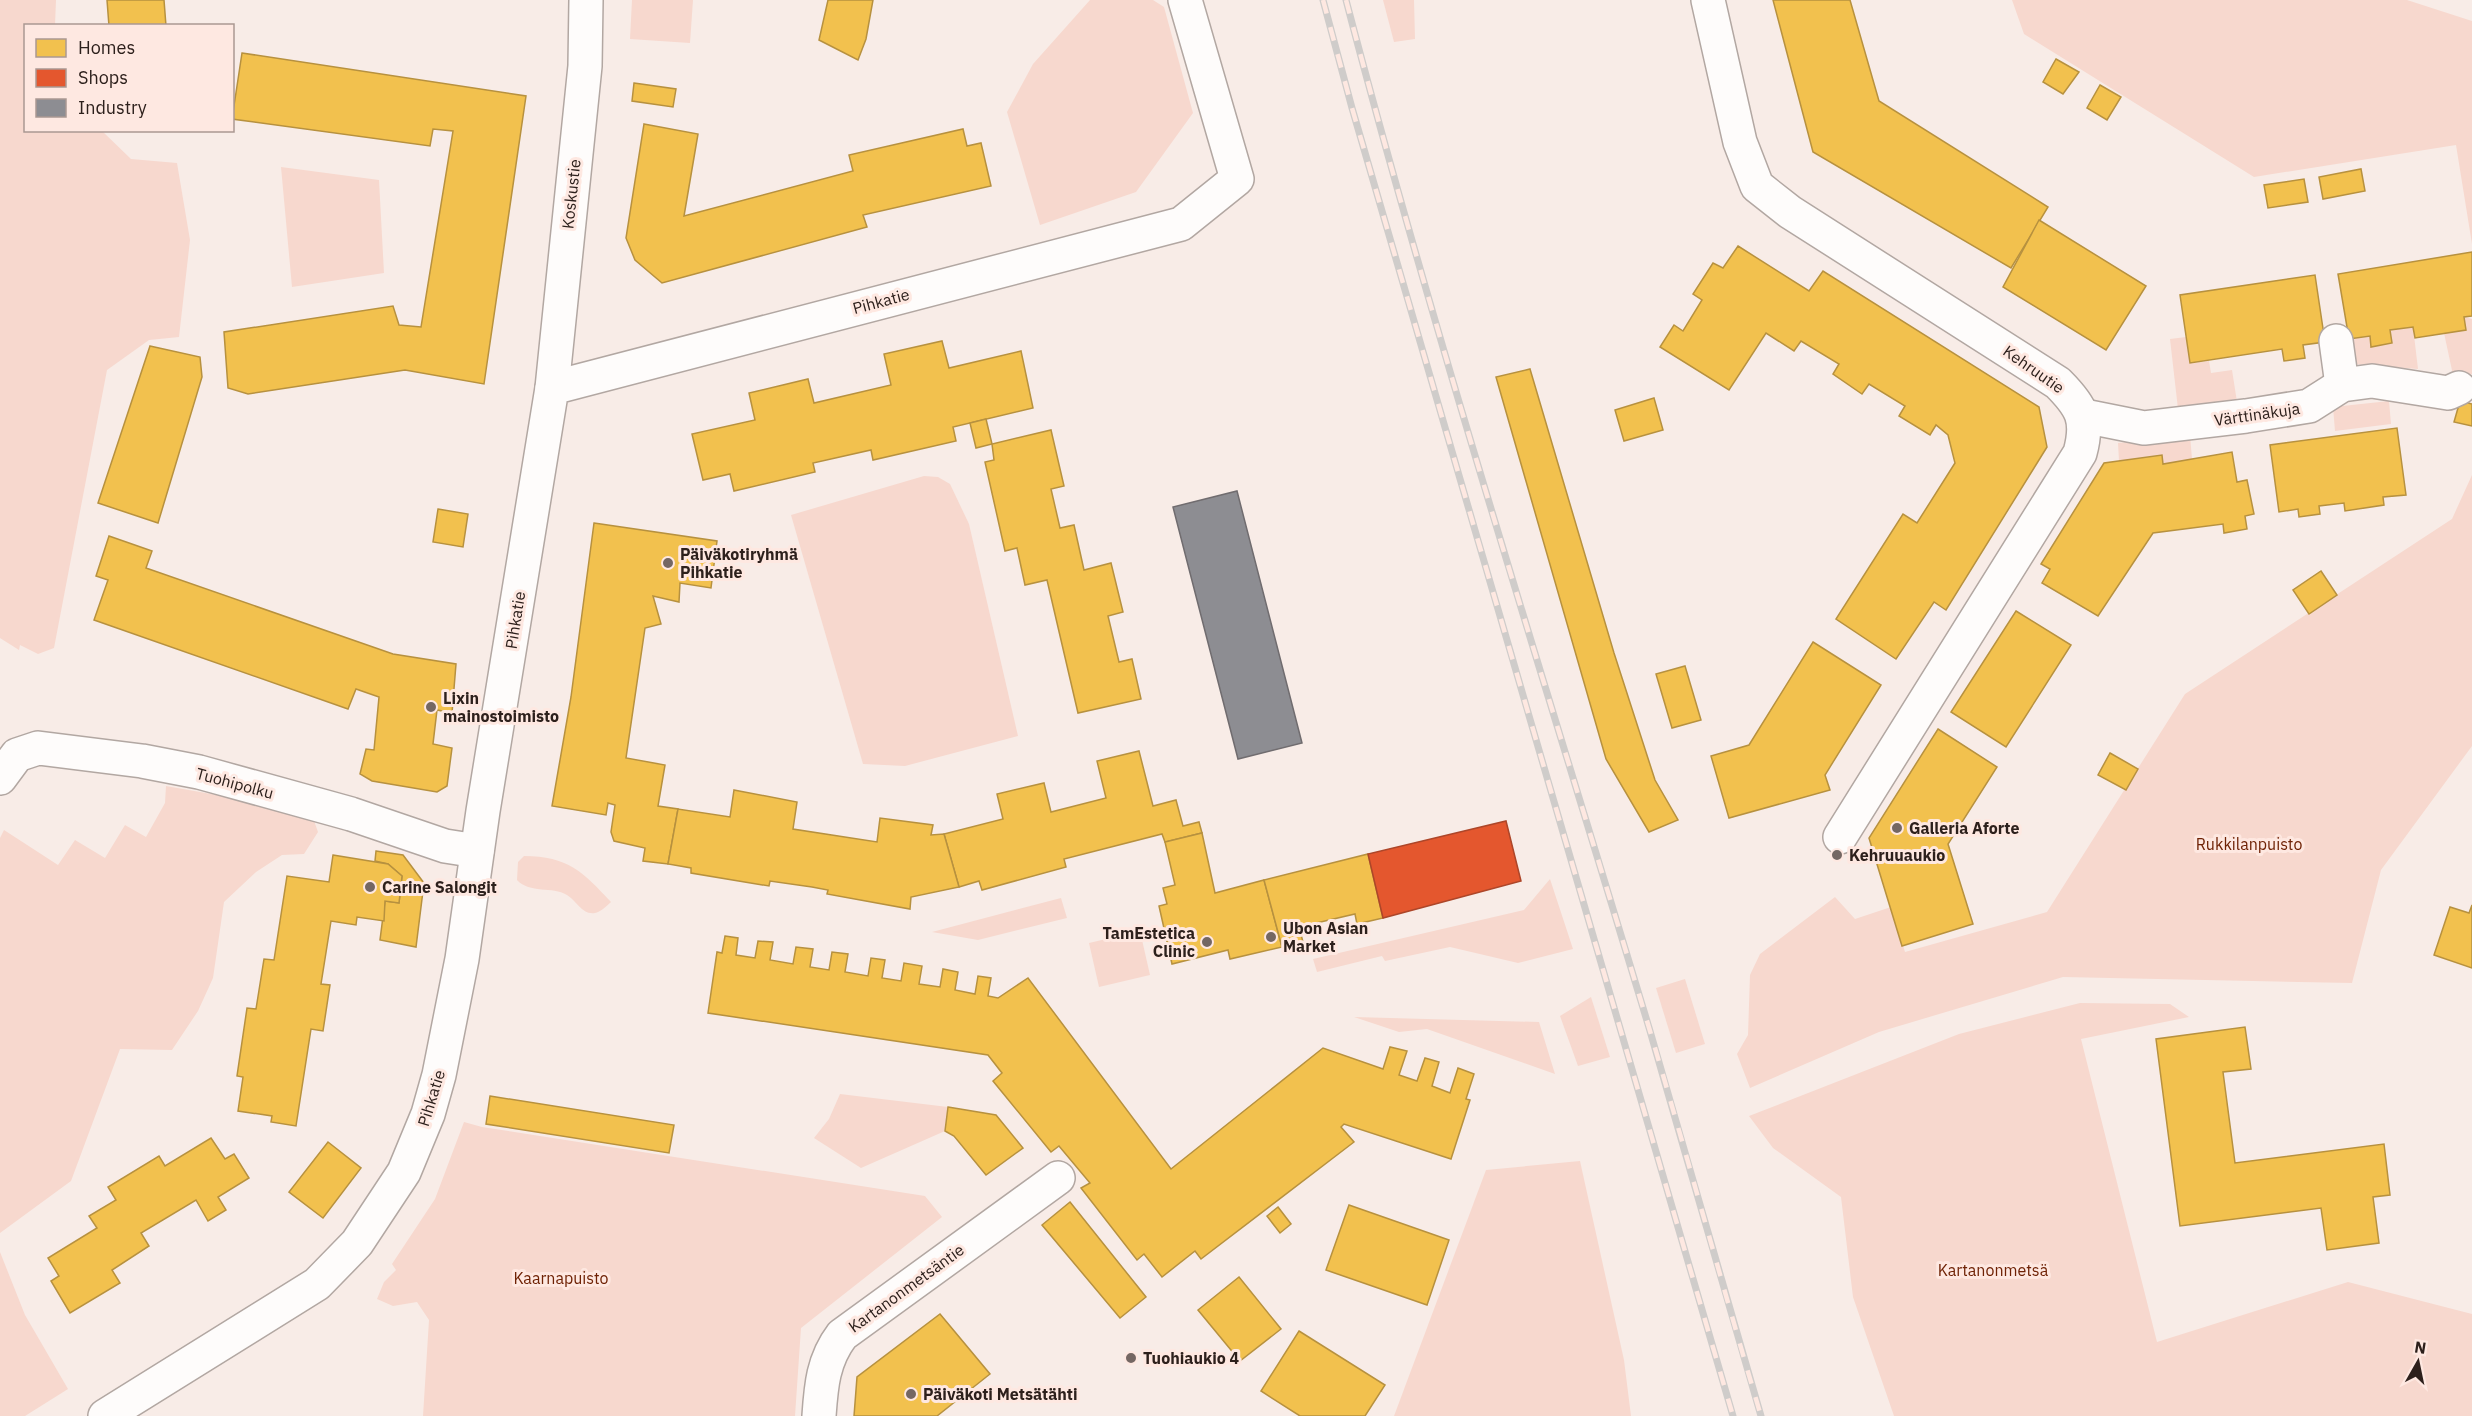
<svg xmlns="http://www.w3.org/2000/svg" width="2472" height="1416" font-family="'IBM Plex Sans',sans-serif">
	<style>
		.green { fill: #f7d8ce }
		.homes { fill: #f2c14e; stroke: #b7913f; stroke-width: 1.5 }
		.shops { fill: #e4572e; stroke: #ad4629; stroke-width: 1.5 }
		.industry { fill: #8d8d92; stroke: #706c6f; stroke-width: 1.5 }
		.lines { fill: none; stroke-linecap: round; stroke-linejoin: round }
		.minor-casing { stroke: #b2a7a2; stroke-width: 36 }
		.minor { stroke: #fefcfb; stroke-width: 33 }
		.rail-casing { stroke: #cfccca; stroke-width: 7 }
		.rail { stroke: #fee8e1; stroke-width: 4.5; stroke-dasharray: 14; stroke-linecap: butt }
		.poi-dot { fill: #746763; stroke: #fee8e1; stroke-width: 2 }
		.labels { text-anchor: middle; stroke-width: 6; stroke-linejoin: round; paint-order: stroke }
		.street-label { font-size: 16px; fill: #2d201c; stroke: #fee8e1 }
		.poi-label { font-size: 16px; font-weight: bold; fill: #2d201c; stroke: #fee8e1; text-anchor: start }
		.park-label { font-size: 16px; fill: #6f2205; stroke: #fee8e1 }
	</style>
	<rect width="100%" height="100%" fill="#f8ece7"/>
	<!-- green -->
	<g class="green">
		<polygon points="0,0 56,0 55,25 26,26 26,130 102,131 131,159 177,163 190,240 179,337 149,340 107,370 54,648 38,654 20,645 19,650 0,638"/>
		<polygon points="632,0 693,0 690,43 630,39"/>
		<polygon points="1090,0 1153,0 1164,7 1193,113 1136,192 1040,225 1007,112 1033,64"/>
		<polygon points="1383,0 1414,0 1415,39 1394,42"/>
		<polygon points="2012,0 2407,0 2472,21 2472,244 2456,145 2254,177 2024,34"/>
		<polygon points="281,167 379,180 384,273 292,287"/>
		<polygon points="2464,317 2472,319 2472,374 2453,375 2444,333 2466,330"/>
		<polygon points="2413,327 2418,369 2354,364 2349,339 2370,336 2372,347 2392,343 2390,330"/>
		<polygon points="2186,337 2190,363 2209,361 2211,373 2232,370 2237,402 2178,409 2170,339"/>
		<polygon points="2389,401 2391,424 2335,431 2333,407"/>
		<polygon points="2190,435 2192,459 2163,464 2161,455 2119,461 2118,443"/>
		<polygon points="2472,475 2472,746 2381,870 2352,983 2063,977 1879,1032 1750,1088 1737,1054 1748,1035 1750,975 1760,954 1835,897 1855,919 1891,907 1905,952 2047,912 2185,694 2452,519"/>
		<polygon points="924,476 938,477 950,484 969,524 1018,736 905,766 863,764 791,515"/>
		<polygon points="166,786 251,801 313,818 318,832 304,854 282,855 256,872 224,902 213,978 198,1011 172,1050 120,1049 71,1181 0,1233 0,838 4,830 58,865 75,840 105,858 125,825 146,837 165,803"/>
		<path d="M524 856C568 856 583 872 611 902 607 906 600 912 595 913 582 915 577 901 567 895 552 886 530 894 517 880L518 862Z"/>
		<polygon points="1550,879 1573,949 1518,963 1450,947 1385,961 1382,956 1317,972 1313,959 1524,910"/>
		<polygon points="1061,898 1067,918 978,940 932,932"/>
		<polygon points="1140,931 1150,975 1099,987 1089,943"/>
		<polygon points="1685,979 1705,1044 1676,1053 1656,988"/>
		<polygon points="1591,997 1610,1057 1578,1066 1560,1016"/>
		<polygon points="2080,1003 2170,1004 2189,1017 2081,1039 2157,1342 2348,1282 2472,1314 2472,1416 1894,1416 1853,1297 1841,1197 1773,1148 1749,1116 1959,1034"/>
		<polygon points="1354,1017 1539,1022 1555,1074 1427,1029 1399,1032"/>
		<polygon points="840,1094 948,1107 945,1131 861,1168 814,1138 829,1119"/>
		<polygon points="464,1122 482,1127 925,1196 942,1217 801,1328 795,1416 423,1416 429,1320 417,1302 393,1306 377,1299 384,1282 396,1270 392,1264 435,1199"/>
		<polygon points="1580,1161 1624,1360 1631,1416 1394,1416 1486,1170"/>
		<polygon points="0,1252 25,1315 68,1389 25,1416 0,1416"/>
	</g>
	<!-- homes -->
	<g class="homes">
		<polygon points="107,0 164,0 166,26 109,26"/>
		<polygon points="828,0 873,0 866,39 858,60 819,40"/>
		<polygon points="1773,0 1850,0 1879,101 2048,207 2011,268 1813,152"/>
		<polygon points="242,53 526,96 484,384 405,370 248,394 228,388 224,332 393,306 399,325 421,327 453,131 433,129 430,146 232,119"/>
		<polygon points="2056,59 2079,72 2063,94 2043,82"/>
		<polygon points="634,83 676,89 673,107 632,101"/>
		<polygon points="2100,85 2121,97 2107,120 2087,108"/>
		<polygon points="644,124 698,134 684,216 853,171 849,155 963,129 967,146 981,143 991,186 863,215 867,227 662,283 635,260 626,238"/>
		<polygon points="2361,169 2365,191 2323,199 2319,177"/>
		<polygon points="2304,179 2308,202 2268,208 2264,185"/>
		<polygon points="2039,220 2146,286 2106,350 2003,287"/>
		<polygon points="1738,246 1809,291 1823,271 2039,407 2047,447 1946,610 1934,602 1896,659 1836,619 1903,514 1917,523 1955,463 1948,435 1936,425 1930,435 1899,416 1905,406 1869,384 1862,394 1833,374 1839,364 1801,341 1794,351 1766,333 1729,390 1660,347 1674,325 1683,331 1702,300 1693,294 1713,263 1723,268"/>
		<polygon points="2472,252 2472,316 2464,317 2466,330 2415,338 2413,327 2390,330 2392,343 2371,347 2370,336 2349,339 2338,274"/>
		<polygon points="2315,275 2325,342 2303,345 2305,358 2284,361 2282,349 2190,363 2180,295"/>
		<polygon points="942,341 949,368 1021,351 1033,408 953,427 956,441 873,460 871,450 813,463 815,472 734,491 730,474 703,480 692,434 755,420 749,393 808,379 814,403 891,385 884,354"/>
		<polygon points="150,346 200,357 202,377 158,523 98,503"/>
		<polygon points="1530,369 1614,653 1655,780 1678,820 1649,832 1606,759 1496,377"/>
		<polygon points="1654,398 1663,430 1624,441 1615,410"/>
		<polygon points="2460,401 2472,404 2472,426 2454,422"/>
		<polygon points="986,419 992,444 976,448 970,423"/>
		<polygon points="2397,428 2406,495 2383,497 2384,505 2345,511 2344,503 2319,506 2320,514 2299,517 2298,509 2279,512 2270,445"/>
		<polygon points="1051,430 1064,486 1051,489 1060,528 1074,525 1084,570 1111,563 1123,612 1108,616 1119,662 1132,659 1141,699 1078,713 1047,580 1025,585 1017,548 1005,551 985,462 994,460 992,444"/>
		<polygon points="2232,452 2237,482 2247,480 2254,514 2245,516 2247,529 2224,533 2223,524 2153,533 2098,616 2042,583 2050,569 2041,564 2104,463 2162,455 2163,464"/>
		<polygon points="438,509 468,514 463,547 433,542"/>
		<polygon points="594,523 717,541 711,588 680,583 679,602 653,596 661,624 645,628 626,758 665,765 658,806 678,809 668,864 643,861 645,848 614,841 611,832 615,805 608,803 606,815 552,806 571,697"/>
		<polygon points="109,536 152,551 146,568 393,654 456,664 452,713 437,710 433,744 452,748 447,786 437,792 372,781 360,774 366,749 374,750 379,697 356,689 348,709 94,620 108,580 96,576"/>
		<polygon points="2321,571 2337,595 2309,614 2293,590"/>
		<polygon points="2016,611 2071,645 2006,747 1951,712"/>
		<polygon points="1813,642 1881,685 1825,775 1830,790 1729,818 1711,756 1749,745"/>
		<polygon points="1685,666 1701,720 1672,728 1656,674"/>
		<polygon points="1938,729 1997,767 1948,844 1973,924 1902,946 1869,838"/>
		<polygon points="1139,751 1153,806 1176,800 1183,826 1199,822 1202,833 1165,842 1162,834 1064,859 1066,867 982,890 979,881 959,887 944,834 1003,819 997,794 1044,783 1051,812 1106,798 1097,761"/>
		<polygon points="2110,753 2138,769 2126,790 2098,775"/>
		<polygon points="734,790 797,802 793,829 877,842 880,818 933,825 931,835 944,834 959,887 911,897 910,909 827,894 828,890 812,887 770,881 769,886 691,873 691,868 668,864 678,809 730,817"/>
		<polygon points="1202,833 1215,893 1264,880 1282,947 1230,959 1228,950 1172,964 1159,906 1167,904 1163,888 1175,885 1165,842"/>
		<polygon points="376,851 403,855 424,883 416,947 380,940 385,901 399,903 402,876 388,864 375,861"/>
		<polygon points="1368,854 1383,918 1357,924 1355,914 1299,927 1303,942 1282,947 1264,880"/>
		<polygon points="333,855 388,864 402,876 399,903 385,901 384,921 357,917 356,925 331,921 321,984 330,985 323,1031 311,1029 296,1126 271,1122 272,1116 238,1111 243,1077 237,1076 247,1008 256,1009 264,959 274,960 287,876 329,882"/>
		<polygon points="2472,905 2472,968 2434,955 2450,907 2469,913"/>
		<polygon points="725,936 738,938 736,955 755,958 758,941 773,942 770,960 793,964 796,947 813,949 810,967 829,970 832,952 848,954 845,972 868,976 871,958 885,960 882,978 901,981 904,963 922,966 919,984 940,987 943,969 958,972 955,990 975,994 978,976 991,978 988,996 998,998 1028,978 1171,1169 1323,1048 1383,1069 1390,1047 1407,1051 1399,1075 1417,1081 1425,1058 1439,1062 1432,1086 1450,1093 1458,1068 1474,1074 1466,1099 1470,1100 1451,1159 1344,1124 1341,1127 1354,1142 1201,1259 1195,1251 1162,1277 1144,1254 1137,1260 1081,1188 1090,1183 1059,1146 1051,1152 993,1081 1002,1073 988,1055 708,1013 717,952 722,953"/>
		<polygon points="2245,1027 2251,1069 2223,1072 2235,1163 2384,1144 2390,1195 2373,1197 2379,1243 2327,1250 2321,1208 2180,1226 2156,1039"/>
		<polygon points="490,1096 674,1125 669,1153 486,1124"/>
		<polygon points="948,1107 996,1115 1023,1148 986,1175 954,1136 945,1131"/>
		<polygon points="211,1138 225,1159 234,1154 249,1178 218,1197 226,1210 208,1221 196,1200 141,1233 149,1246 112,1270 120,1283 70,1313 51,1281 59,1276 48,1258 97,1228 89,1216 116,1200 108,1187 159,1156 165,1166"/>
		<polygon points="328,1142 361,1168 323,1218 289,1192"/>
		<polygon points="1070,1202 1146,1297 1120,1318 1042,1225"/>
		<polygon points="1349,1205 1449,1240 1427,1305 1326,1270"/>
		<polygon points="1278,1207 1291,1224 1280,1233 1267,1216"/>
		<polygon points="1239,1277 1281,1329 1240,1361 1198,1310"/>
		<polygon points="940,1314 990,1374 937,1416 854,1416 857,1377"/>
		<polygon points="1299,1331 1385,1385 1365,1416 1300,1416 1261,1391"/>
	</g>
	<!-- shops -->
	<polygon class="shops" points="1506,821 1521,881 1383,918 1368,854"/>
	<!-- industry -->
	<polygon class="industry" points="1237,491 1302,743 1238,759 1173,507"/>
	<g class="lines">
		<defs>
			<g id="minor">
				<path d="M1708 0 1740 142 1757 186 1790 212 2058 383C2082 407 2089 420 2080 453L1840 837"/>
				<polyline points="2336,341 2342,385"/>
				<polyline points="552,388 585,66 586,0"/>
				<polyline points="2084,416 2144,428 2246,416 2309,406 2342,385 2372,381 2448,393 2459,388"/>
				<polyline points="0,778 17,755 38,748 142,761 199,772 351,814 445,846 477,851"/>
				<polyline points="105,1416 317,1284 357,1243 404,1172 428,1114 439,1075 462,959 483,811 552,388 1181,224 1237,179 1185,0"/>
				<path d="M819 1416C821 1386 823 1360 842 1335L1058 1178"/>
			</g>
		</defs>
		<!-- minor casing -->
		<use href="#minor" class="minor-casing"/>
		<!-- minor -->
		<use href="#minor" class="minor"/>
		<defs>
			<g id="rail">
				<polyline points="1323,0 1352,108 1733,1416"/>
				<path d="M1346 0C1437 347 1547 688 1650 1031 1688 1159 1723 1288 1761 1416"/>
			</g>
		</defs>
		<!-- rail casing -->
		<use href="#rail" class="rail-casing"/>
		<!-- rail -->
		<use href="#rail" class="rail"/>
	</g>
	<!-- markers -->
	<g class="poi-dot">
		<circle cx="668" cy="563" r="6"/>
		<circle cx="431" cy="707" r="6"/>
		<circle cx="1897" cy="828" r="6"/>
		<circle cx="1837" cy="855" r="6"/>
		<circle cx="370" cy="887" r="6"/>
		<circle cx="1271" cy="937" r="6"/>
		<circle cx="1207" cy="942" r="6"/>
		<circle cx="1131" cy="1358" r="6"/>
		<circle cx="911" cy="1394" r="6"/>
	</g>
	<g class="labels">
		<!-- street labels -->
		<g class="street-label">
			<text transform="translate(571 194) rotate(-84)" y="6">Koskustie</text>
			<text transform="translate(881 301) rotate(-15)" y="6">Pihkatie</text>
			<text transform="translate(2034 369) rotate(35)" y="6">Kehruutie</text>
			<text transform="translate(2257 414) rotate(-8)" y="6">Värttinäkuja</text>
			<text transform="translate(515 620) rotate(-81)" y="6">Pihkatie</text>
			<text transform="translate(235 783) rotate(15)" y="6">Tuohipolku</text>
			<text transform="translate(431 1098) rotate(-73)" y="6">Pihkatie</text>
			<text transform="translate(906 1288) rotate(-36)" y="6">Kartanonmetsäntie</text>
		</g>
		<!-- poi labels -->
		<g class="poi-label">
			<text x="680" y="560">Päiväkotiryhmä<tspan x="680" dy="18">Pihkatie</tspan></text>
			<text x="443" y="704">Lixin<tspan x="443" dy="18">mainostoimisto</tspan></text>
			<text x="1909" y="834">Galleria Aforte</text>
			<text x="1849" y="861">Kehruuaukio</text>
			<text x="382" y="893">Carine Salongit</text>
			<text x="1283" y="934">Ubon Asian<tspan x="1283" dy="18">Market</tspan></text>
			<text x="1195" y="939" text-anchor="end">TamEstetica<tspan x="1195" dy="18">Clinic</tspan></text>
			<text x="1143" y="1364">Tuohiaukio 4</text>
			<text x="923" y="1400">Päiväkoti Metsätähti</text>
		</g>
		<!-- park labels -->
		<g class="park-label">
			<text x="2249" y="850">Rukkilanpuisto</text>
			<text x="1993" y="1276">Kartanonmetsä</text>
			<text x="561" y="1284">Kaarnapuisto</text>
		</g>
	</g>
	<!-- legend -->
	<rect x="24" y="24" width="210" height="108" fill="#fee8e1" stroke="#aa9892" stroke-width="1.5"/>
	<rect x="36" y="39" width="30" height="18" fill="#f2c14e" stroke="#aa9892" stroke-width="1.5"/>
	<text x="78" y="54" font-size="18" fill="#2d201c">Homes</text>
	<rect x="36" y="69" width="30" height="18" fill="#e4572e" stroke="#aa9892" stroke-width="1.5"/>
	<text x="78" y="84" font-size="18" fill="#2d201c">Shops</text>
	<rect x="36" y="99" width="30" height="18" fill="#8d8d92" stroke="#aa9892" stroke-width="1.5"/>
	<text x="78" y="114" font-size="18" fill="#2d201c">Industry</text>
	<!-- north arrow -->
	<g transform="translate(2418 1362) rotate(9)" stroke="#fee8e1" stroke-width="4.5" paint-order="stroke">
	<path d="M0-4.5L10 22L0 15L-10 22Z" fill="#2d201c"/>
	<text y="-9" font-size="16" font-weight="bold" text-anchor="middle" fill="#2d201c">N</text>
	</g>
</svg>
